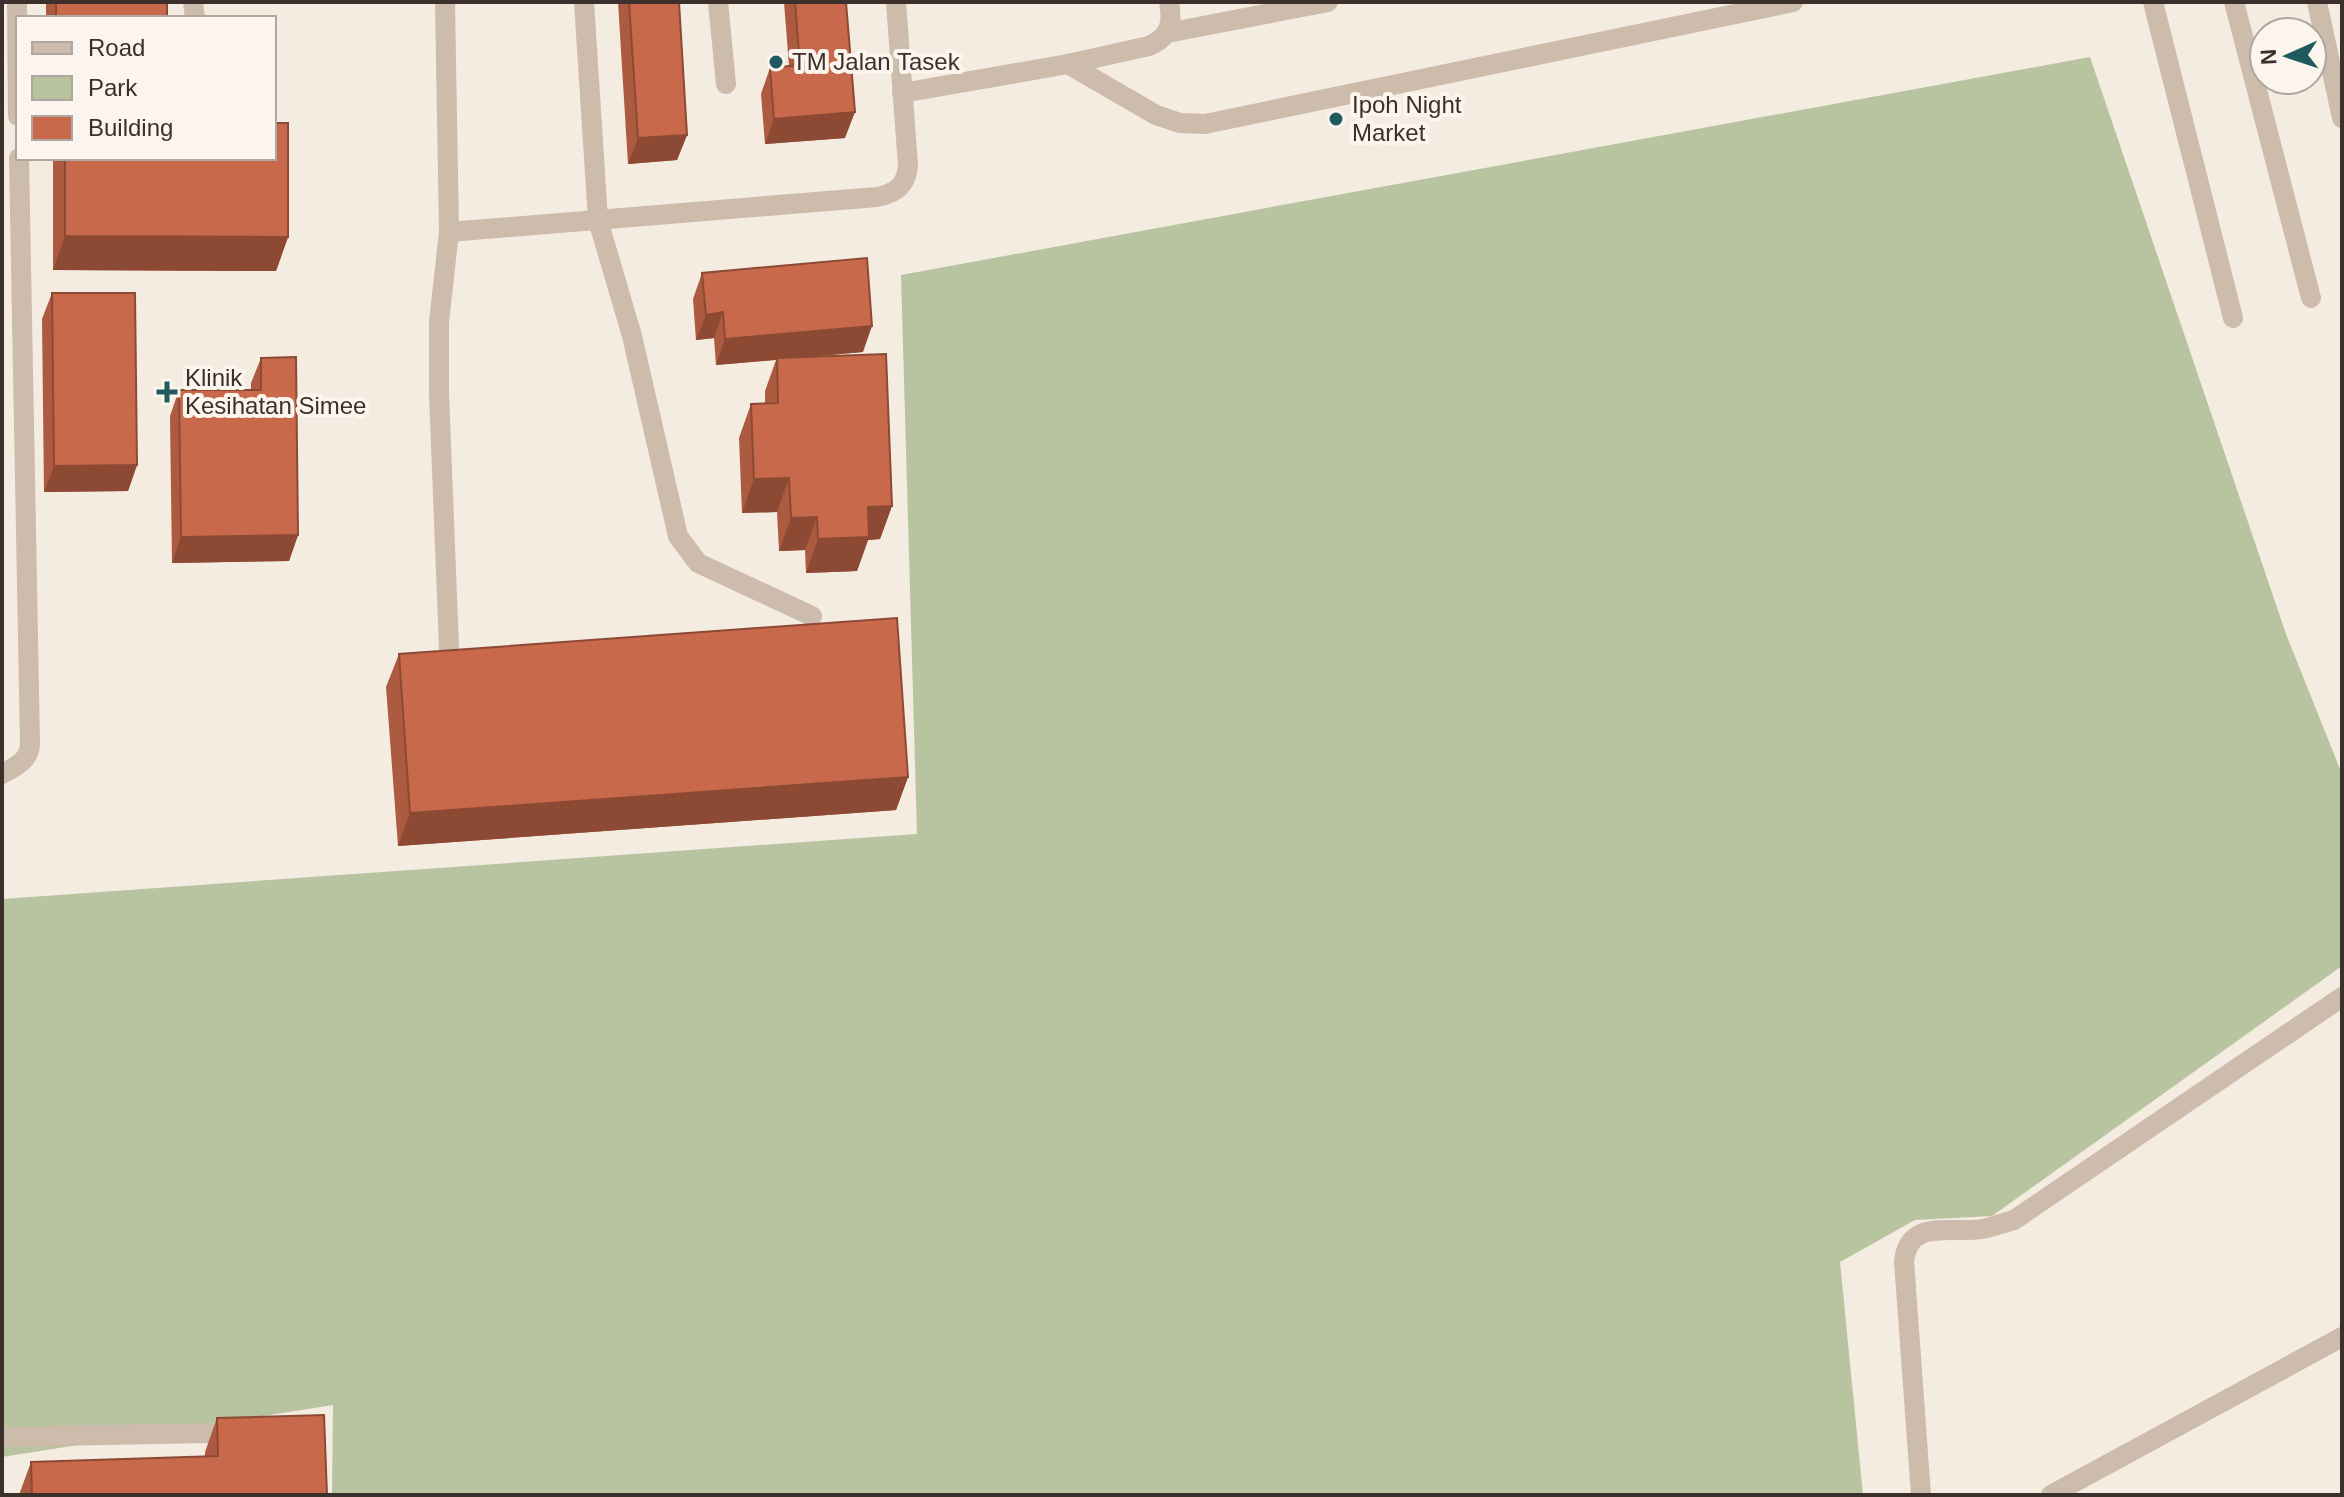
<svg xmlns="http://www.w3.org/2000/svg" width="2344" height="1497" font-family="Helvetica,sans-serif">
	<style>
		.green { fill: #b8c4a0 }
		.lines { fill: none; stroke-linecap: round; stroke-linejoin: round }
		.minor { stroke: #cdbbac; stroke-width: 20 }
		.wall { fill: #ac5a40 }
		.shaded-wall { fill: #8c4a34 }
		.building { fill: #c8694b; stroke: #8c4a34; stroke-width: 2 }
		.poi-dot { fill: #1f5a5e; stroke: #fbf5ee; stroke-width: 3 }
		.labels { text-anchor: middle; stroke-width: 8; stroke-linejoin: round; paint-order: stroke }
		.poi-label { font-size: 24px; fill: #3b302b; stroke: #fbf5ee; text-anchor: start }
	</style>
	<rect width="100%" height="100%" fill="#f4ebe1"/>
	<!-- green -->
	<polygon class="green" points="2090,57 2286,634 2342,774 2342,966 1992,1216 1915,1220 1840,1262 1863,1495 332,1495 333,1405 2,1457 2,899 917,834 901,275"/>
	<g class="lines">
		<!-- minor -->
		<g class="minor">
			<polyline points="17,2 18,116"/>
			<polyline points="193,2 195,18"/>
			<polyline points="445,2 449,232"/>
			<polyline points="584,2 598,220 632,336 678,536 698,563 812,616"/>
			<polyline points="718,2 726,84"/>
			<polyline points="2153,2 2233,318"/>
			<polyline points="2234,2 2311,298"/>
			<polyline points="2317,2 2342,118"/>
			<polyline points="1167,33 1328,2"/>
			<polyline points="1068,64 1156,115 1180,123 1205,124 1793,2"/>
			<path d="M902 93 1068 64 1149 46C1170 37 1173 23 1169 2"/>
			<path d="M449 648 439 393V322L449 232 877 197C896 193 906 186 908 166L896 2"/>
			<path d="M2 774C16 766 29 761 30 744L19 158"/>
			<polyline points="2,1437 208,1433 237,1438"/>
			<path d="M1921 1495 1904 1261C1909 1218 1951 1234 1982 1229 1993 1227 2003 1223 2014 1220L2342 997"/>
			<polyline points="2051,1495 2342,1337"/>
		</g>
	</g>
	<!-- wall -->
	<g class="wall">
		<rect x="46" y="2" width="121" height="16"/>
		<polygon points="618,2 679,2 687,135 677,160 628,164"/>
		<polygon points="784,2 846,2 845,138 765,144 761,94 770,68 789,66"/>
		<polygon points="53,158 274,158 288,237 276,271 53,270"/>
		<polygon points="702,273 863,352 807,357 892,506 880,539 868,540 857,571 806,573 805,550 779,551 777,512 742,513 739,438 751,404 765,404 765,391 776,360 716,365 714,338 696,340 693,299"/>
		<polygon points="52,293 137,465 128,491 44,492 42,319"/>
		<polygon points="261,358 298,535 289,561 172,563 170,416 179,390 251,390 251,383"/>
		<polygon points="399,654 908,777 896,810 398,846 386,687"/>
		<polygon points="217,1418 327,1495 19,1495 31,1462 205,1457 205,1452"/>
	</g>
	<!-- shaded-wall -->
	<g class="shaded-wall">
		<polygon points="855,112 845,138 765,144 774,119"/>
		<polygon points="687,135 677,160 628,164 638,138"/>
		<polygon points="65,236 288,237 276,271 53,270"/>
		<polygon points="723,312 714,338 696,340 706,315"/>
		<polygon points="872,326 863,352 716,365 725,339"/>
		<polygon points="137,465 128,491 44,492 54,466"/>
		<polygon points="789,478 777,512 742,513 754,479"/>
		<polygon points="892,506 880,539 868,540 857,571 806,573 818,539 868,507"/>
		<polygon points="817,517 805,550 779,551 791,518"/>
		<polygon points="298,535 289,561 172,563 181,537"/>
		<polygon points="908,777 896,810 398,846 410,813"/>
	</g>
	<!-- building -->
	<g class="building">
		<rect x="56" y="2" width="111" height="16"/>
		<polygon points="629,2 679,2 687,135 638,138"/>
		<polygon points="795,2 846,2 855,112 774,119 770,68 800,65"/>
		<polygon points="274,123 288,123 288,237 65,236 65,158 274,158"/>
		<polygon points="867,258 872,326 725,339 723,312 706,315 702,273"/>
		<polygon points="52,293 135,293 137,465 54,466"/>
		<polygon points="886,354 892,506 868,507 869,537 818,539 817,517 791,518 789,478 754,479 751,404 778,403 777,358"/>
		<polygon points="296,357 298,535 181,537 179,390 261,390 261,358"/>
		<polygon points="897,618 908,777 410,813 399,654"/>
		<polygon points="324,1415 327,1495 32,1495 31,1462 218,1456 217,1418"/>
	</g>
	<!-- markers -->
	<g class="poi-dot">
		<circle cx="776" cy="62" r="8"/>
		<circle cx="1336" cy="119" r="8"/>
		<path d="M163 380h8v8h8v8h-8v8h-8v-8h-8v-8h8z"/>
	</g>
	<g class="labels">
		<!-- poi labels -->
		<g class="poi-label">
			<text x="792" y="70">TM Jalan Tasek</text>
			<text x="1352" y="113">Ipoh Night<tspan x="1352" dy="28">Market</tspan></text>
			<text x="185" y="386">Klinik<tspan x="185" dy="28">Kesihatan Simee</tspan></text>
		</g>
	</g>
	<!-- border -->
	<rect width="2344" height="1497" fill="none" stroke="#3b302b" stroke-width="8"/>
	<!-- legend -->
	<rect x="16" y="16" width="260" height="144" fill="#fbf5ee" stroke="#aea6a0" stroke-width="2"/>
	<rect x="32" y="42" width="40" height="12" fill="#cdbbac" stroke="#aea6a0" stroke-width="2"/>
	<text x="88" y="56" font-size="24" fill="#3b302b">Road</text>
	<rect x="32" y="76" width="40" height="24" fill="#b8c4a0" stroke="#aea6a0" stroke-width="2"/>
	<text x="88" y="96" font-size="24" fill="#3b302b">Park</text>
	<rect x="32" y="116" width="40" height="24" fill="#c8694b" stroke="#aea6a0" stroke-width="2"/>
	<text x="88" y="136" font-size="24" fill="#3b302b">Building</text>
	<!-- north arrow -->
	<g transform="translate(2288 56) rotate(267)"><circle r="38" fill="#fbf5ee" stroke="#aea6a0" stroke-width="2"/>
	<path d="M0-6L14 30L0 20L-14 30Z" fill="#1f5a5e"/>
	<text y="-12" font-size="22" font-weight="bold" text-anchor="middle" fill="#3b302b">N</text>
	</g>
</svg>
